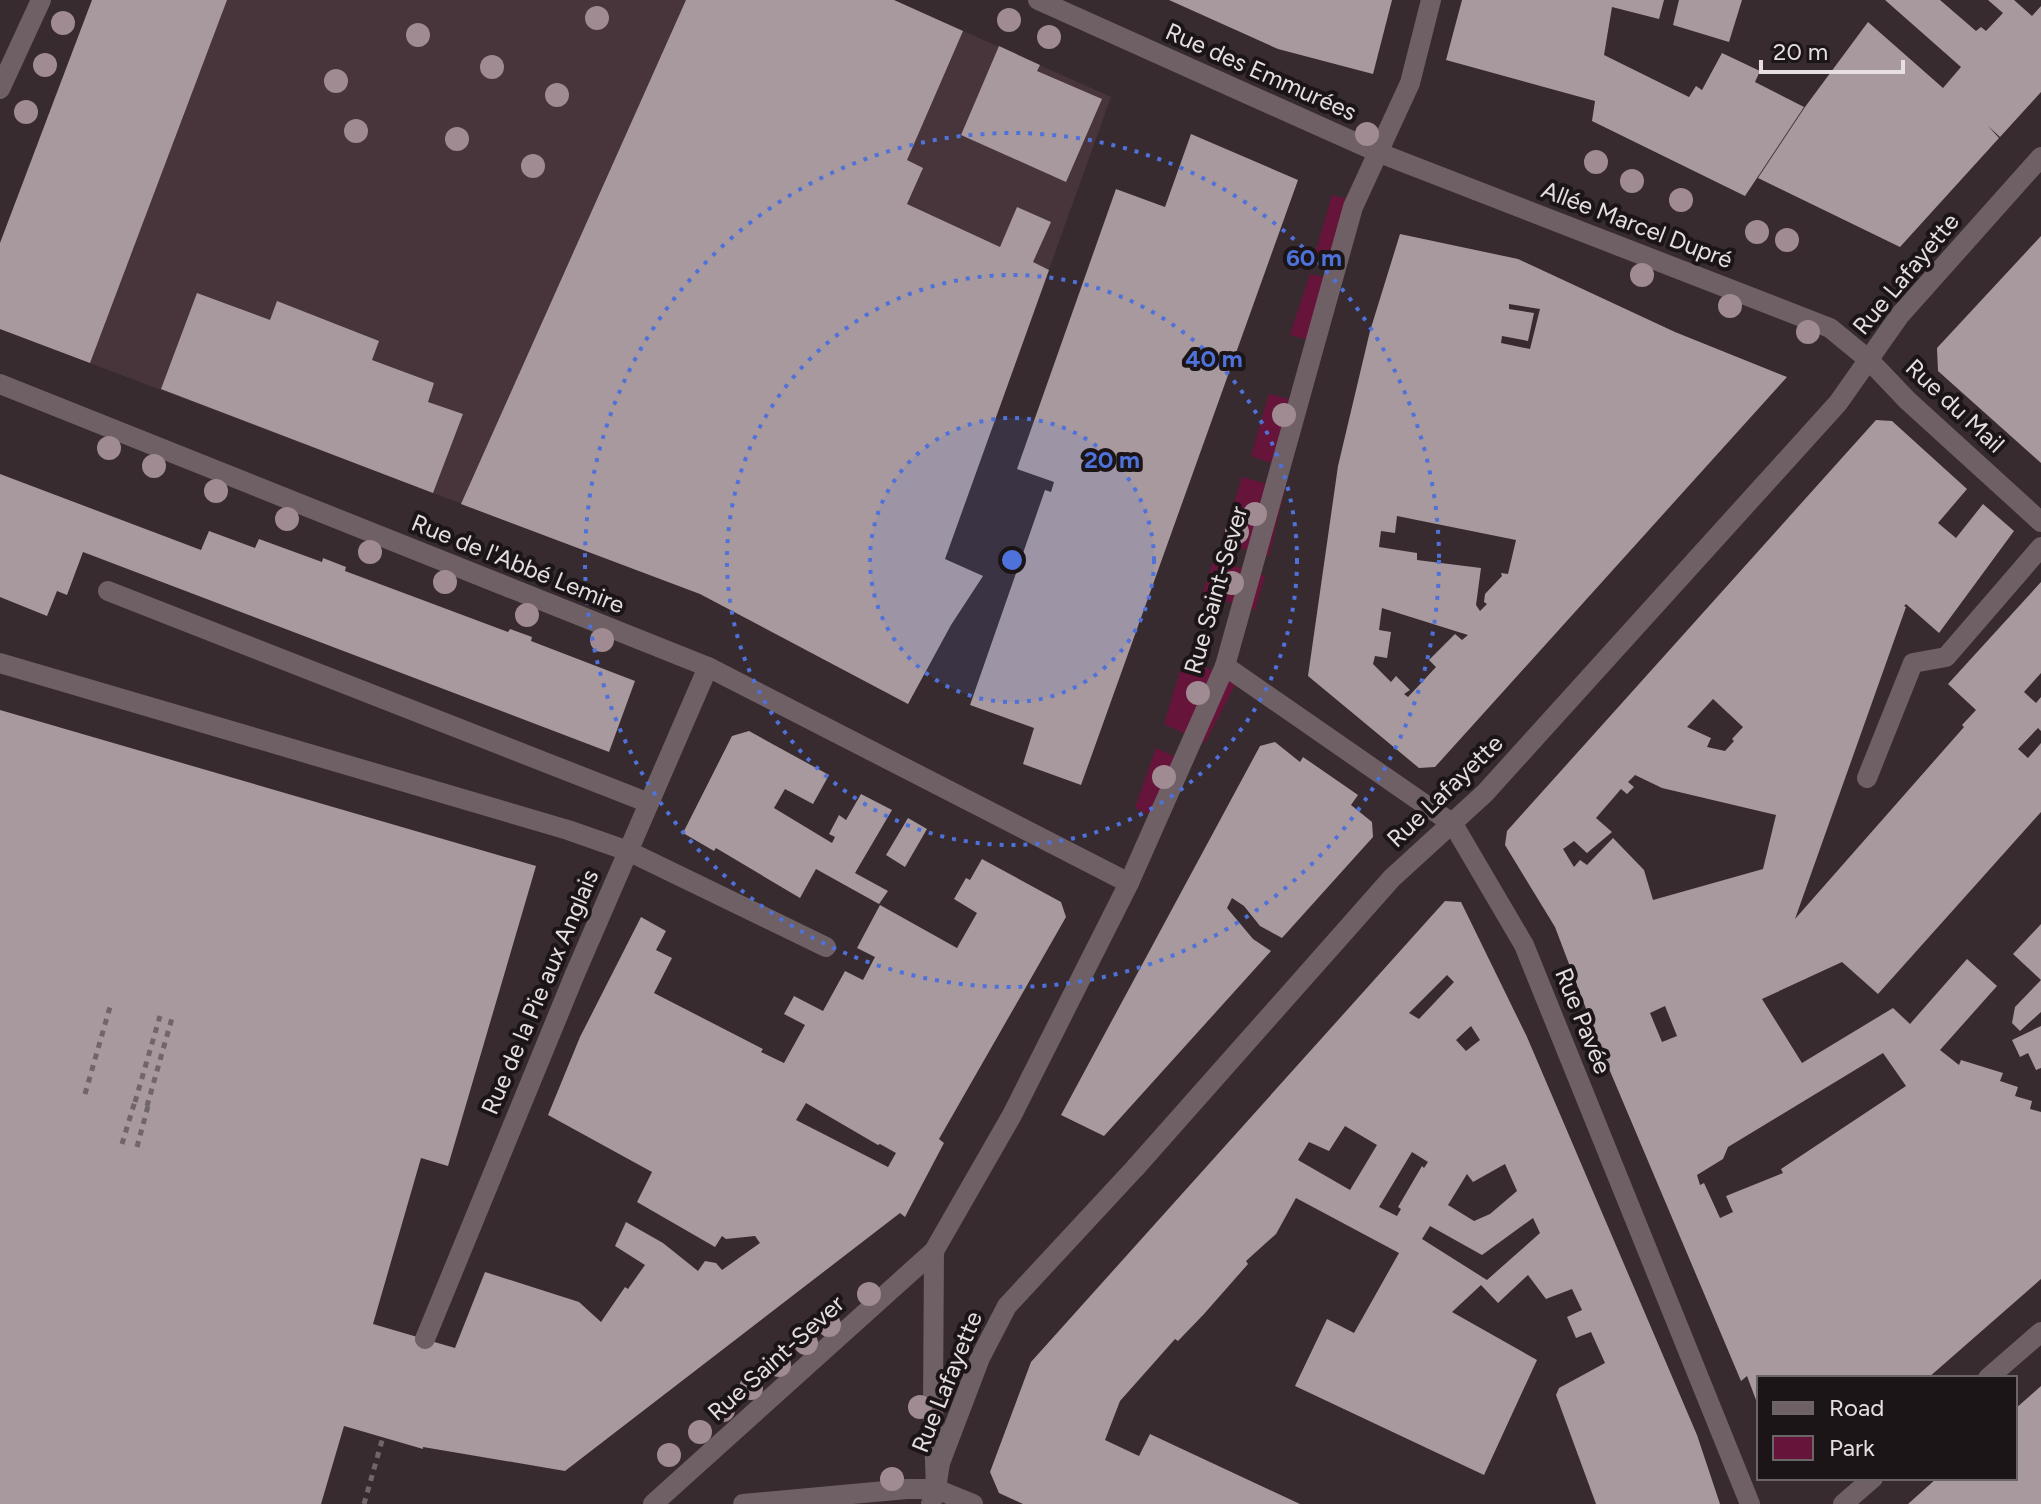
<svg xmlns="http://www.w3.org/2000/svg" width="2041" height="1504" font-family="Figtree,sans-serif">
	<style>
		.built { fill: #48353b }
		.green { fill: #67143b }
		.building { fill: #a8999e; fill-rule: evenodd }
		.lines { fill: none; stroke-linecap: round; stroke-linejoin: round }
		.path { stroke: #706568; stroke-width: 5; stroke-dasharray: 6 6; stroke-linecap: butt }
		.lane { stroke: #6e6065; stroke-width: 20 }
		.street { stroke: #6e6065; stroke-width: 20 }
		.secondary { stroke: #6e6065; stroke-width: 20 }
		.tree { fill: #9f8b91 }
		.ring { fill: none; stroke: #4f72da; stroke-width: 4; stroke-dasharray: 4 8 }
		.labels { text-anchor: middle; stroke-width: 8; stroke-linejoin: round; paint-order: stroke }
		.street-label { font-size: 24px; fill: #e6dee0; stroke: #1b1517 }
		.centre { fill: #4f72da; stroke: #1b1517; stroke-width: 4 }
		.ring-label { font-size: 24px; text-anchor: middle; font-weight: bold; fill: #4f72da; stroke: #1b1517; stroke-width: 8; stroke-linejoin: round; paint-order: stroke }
	</style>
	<rect width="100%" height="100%" fill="#372b2f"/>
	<!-- built -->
	<polygon class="built" points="92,0 894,0 1111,97 945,559 983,576 951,625 908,704 700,594 0,329 0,243"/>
	<!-- green -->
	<g class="green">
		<polygon points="1332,195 1362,203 1345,261 1315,254"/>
		<polygon points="1310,274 1341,281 1323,344 1290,335"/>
		<polygon points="1269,394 1308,404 1290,469 1251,456"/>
		<polygon points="1242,477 1285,489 1269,556 1221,543"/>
		<polygon points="1214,559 1265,576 1255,610 1202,594"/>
		<polygon points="1184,658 1237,681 1205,743 1164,724"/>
		<polygon points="1156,748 1192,765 1161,820 1135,808"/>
	</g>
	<!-- building -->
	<g class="building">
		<polygon points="92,0 227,0 90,363 0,329 0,243"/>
		<polygon points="686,0 894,0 963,31 907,160 923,168 907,204 1000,247 1017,207 1051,222 1033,262 1049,270 945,559 983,576 951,625 908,704 700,594 461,504"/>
		<polygon points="1169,0 1392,0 1373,74 1278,49"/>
		<polygon points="1462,0 1664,0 1659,19 1612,7 1604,55 1689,97 1696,86 1702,90 1722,53 1760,71 1755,82 1804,107 1745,196 1592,121 1595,101 1446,60"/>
		<polygon points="1679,0 1742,0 1729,42 1673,25"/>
		<polygon points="1885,0 1940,0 1976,31 1981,27 1986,31 2003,13 1988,0 2014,0 2032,16 2041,6 2041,92 2000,137 1988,126 1999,138 1900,247 1758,178 1805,107 1868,22 1943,88 1961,67"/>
		<polygon points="999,46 1040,65 1037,71 1102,99 1066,182 961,135"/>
		<polygon points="1191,134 1298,180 1081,785 1023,764 1034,728 970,705 1045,490 1051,492 1054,482 1017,469 1116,189 1165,207"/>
		<path d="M1400 234 1518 259 1675 332 1787 377 1435 767 1419 768 1308 676 1338 466 1370 331ZM1509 304 1540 309 1530 349 1501 343 1502 336 1528 341 1534 313 1509 309ZM1397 516 1516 540 1508 574 1501 573 1502 576 1485 594 1484 602 1487 604 1480 611 1476 605 1481 568 1417 560V553L1379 547 1381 531 1395 533ZM1382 608 1468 635 1462 640 1455 634 1429 660 1436 667 1408 697 1404 694 1410 690 1396 676 1391 682 1373 664 1375 656 1387 658 1391 632 1379 630Z"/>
		<polygon points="2041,236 2041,463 1938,371 1937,348"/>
		<polygon points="197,293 270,320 277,301 379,341 372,360 434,383 428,402 463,414 433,493 161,389"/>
		<path d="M1876 420 1892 421 1967 489 1938 523 1956 538 1983 504 2014 531 1939 633 1906 604 1904 606 1906 607 1795 919 1964 727 1962 725 1976 710 1948 684 2041 582V673L2024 692 2036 703 2041 697V731L2038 728 2018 749 2028 758 2041 743V812L1878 994 1842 962 1762 999 1802 1063 1893 1008 1910 1024 1967 959 1997 986 1940 1050 1959 1065 1961 1060 2003 1073 2000 1081 2018 1087 2015 1096 2032 1101 2030 1109 2041 1112V1279L1928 1378H1759V1408L1747 1376 1741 1381 1607 1064 1555 927 1505 845 1507 831ZM1713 699 1743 727 1732 739 1734 741 1725 751 1707 747 1711 738 1687 727ZM1635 775 1662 788 1776 815 1763 869 1653 900 1644 870 1613 838 1587 865 1580 860 1574 867 1563 849 1574 841 1587 853 1612 832 1596 818 1621 789 1627 794 1634 787 1628 782ZM1665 1006 1677 1036 1662 1042 1650 1013ZM1883 1053 1906 1086 1781 1169 1783 1173 1726 1196 1733 1212 1720 1218 1704 1183 1700 1185 1697 1175 1723 1159 1728 1147Z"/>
		<polygon points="0,474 201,550 209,531 255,548 259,539 322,562 323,558 346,567 345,571 508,632 510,629 532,637 531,641 635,681 609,752 83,552 67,595 57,591 47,616 0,597"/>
		<path d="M0 710 536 866 448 1166 421 1158 373 1324 455 1348 485 1272 579 1302 601 1322 625 1287 628 1289 645 1265 615 1246 626 1222 663 1243 698 1271 705 1261 716 1263 722 1270 760 1243 755 1236 726 1239 722 1236 715 1247 637 1202 652 1172 548 1115 580 1037 641 917 666 931 656 950 672 958 654 993 763 1049 761 1052 784 1063 805 1025 784 1014 794 996 823 1011 845 971 863 980 875 957 857 948 880 905 957 948 977 913 954 899 966 878 970 880 982 859 1061 902 1066 917 939 1139 944 1143 905 1217 900 1213 565 1471 423 1447V1449L344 1426 321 1504H0ZM806 1103 878 1145 880 1144 896 1153 888 1167 796 1120Z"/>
		<polygon points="749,731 829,775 813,804 785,789 774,808 832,843 835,837 829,834 839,815 846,820 861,794 892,810 855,873 888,891 879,904 816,869 800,898 716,848 714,851 683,833 732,736"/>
		<polygon points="1275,742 1300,762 1303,757 1358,795 1351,805 1372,822 1373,837 1282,938 1260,926 1244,906 1232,898 1227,908 1253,939 1271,951 1104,1136 1061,1115 1260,746"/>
		<polygon points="908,818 927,829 905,867 886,855"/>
		<path d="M1445 901 1461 902 1527 1037 1697 1435 1720 1504H1596L1556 1395 1559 1388 1605 1363 1591 1332 1576 1338 1567 1317 1582 1310 1572 1289 1546 1299 1528 1275 1498 1303 1481 1285 1452 1312 1537 1360 1484 1475 1295 1386 1327 1319 1354 1333 1399 1253 1296 1198 1276 1234 1246 1261 1248 1264 1204 1314 1178 1341 1175 1339 1120 1401 1105 1440 1139 1456 1150 1434 1300 1504H1023L999 1493 990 1472 1031 1362ZM1447 975 1454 982 1419 1019 1409 1013ZM1471 1026 1480 1040 1466 1051 1456 1040ZM1345 1126 1377 1145 1350 1190 1298 1160 1309 1142 1329 1151ZM1412 1152 1428 1162 1424 1168 1422 1166 1398 1207 1401 1209 1397 1216 1379 1207ZM1505 1164 1517 1191 1490 1214 1474 1221 1448 1205 1467 1174 1473 1182ZM1533 1218 1540 1233 1487 1280 1422 1239 1430 1226 1482 1255Z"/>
		<polygon points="2041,924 2041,1012 2020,1031 2012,1023 2015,1007 2041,980 2013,954"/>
		<polygon points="2041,1026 2041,1068 2036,1070 2028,1053 2020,1057 2012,1040"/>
		<polygon points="2041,1386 2041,1504 1908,1504 1937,1478 2015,1478 2015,1409"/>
	</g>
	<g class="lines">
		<!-- path -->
		<g class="path">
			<polyline points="85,1094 110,1007"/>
			<polyline points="135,1102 160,1016"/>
			<polyline points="147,1106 172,1018"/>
			<polyline points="122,1144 135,1101"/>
			<polyline points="137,1147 148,1106"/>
			<polyline points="364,1504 383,1437"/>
		</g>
		<!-- lane -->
		<g class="lane">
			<polyline points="108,591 649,803"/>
			<polyline points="0,663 568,830 628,851 826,947"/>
			<polyline points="1867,778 1913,663 1946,657 2041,547"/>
		</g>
		<!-- street -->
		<g class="street">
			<polyline points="1038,0 1377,152 1830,328 1869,360 1907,400 2041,522"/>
			<polyline points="0,384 708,667 1129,883"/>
			<polyline points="1225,666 1453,824"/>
			<polyline points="425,1339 575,974 708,667"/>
			<polyline points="1988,1378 2041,1332"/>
			<polyline points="936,1489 933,1406 934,1251 1012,1115 1129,883 1225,666 1353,207 1410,83 1431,0"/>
			<polyline points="653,1504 934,1251"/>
			<polyline points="743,1504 907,1489 936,1489 973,1504"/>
			<polyline points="931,1504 936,1489 940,1463 980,1358 1007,1306 1136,1167"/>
			<polyline points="1843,1504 1873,1478"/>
		</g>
		<!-- secondary -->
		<g class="secondary">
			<polyline points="0,89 41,0"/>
			<polyline points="1453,824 1524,945 1750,1504"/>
			<polyline points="1136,1167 1392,878 1485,793 1838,403 1900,315 2041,157"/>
		</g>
	</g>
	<!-- trees -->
	<g class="tree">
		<circle cx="597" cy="18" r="12"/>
		<circle cx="1009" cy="20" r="12"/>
		<circle cx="63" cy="23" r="12"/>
		<circle cx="418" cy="35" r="12"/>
		<circle cx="1049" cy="37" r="12"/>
		<circle cx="45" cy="65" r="12"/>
		<circle cx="492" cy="67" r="12"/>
		<circle cx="336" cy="81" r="12"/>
		<circle cx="557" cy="95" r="12"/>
		<circle cx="26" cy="112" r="12"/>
		<circle cx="356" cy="131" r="12"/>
		<circle cx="1367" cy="134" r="12"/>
		<circle cx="457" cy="139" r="12"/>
		<circle cx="1596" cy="162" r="12"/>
		<circle cx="533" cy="166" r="12"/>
		<circle cx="1632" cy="181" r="12"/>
		<circle cx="1681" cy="200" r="12"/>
		<circle cx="1757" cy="232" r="12"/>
		<circle cx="1787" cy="240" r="12"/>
		<circle cx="1642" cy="275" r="12"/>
		<circle cx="1730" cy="306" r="12"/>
		<circle cx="1808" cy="332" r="12"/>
		<circle cx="1284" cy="415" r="12"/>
		<circle cx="109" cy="448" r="12"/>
		<circle cx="154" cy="466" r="12"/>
		<circle cx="216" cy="491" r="12"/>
		<circle cx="1255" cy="514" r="12"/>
		<circle cx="287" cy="519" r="12"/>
		<circle cx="1237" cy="532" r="12"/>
		<circle cx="370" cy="552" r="12"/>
		<circle cx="445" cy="582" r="12"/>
		<circle cx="1232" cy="583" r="12"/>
		<circle cx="527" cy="615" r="12"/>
		<circle cx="602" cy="640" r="12"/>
		<circle cx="1198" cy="693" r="12"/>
		<circle cx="1164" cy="777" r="12"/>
		<circle cx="869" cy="1294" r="12"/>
		<circle cx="829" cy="1325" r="12"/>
		<circle cx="806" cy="1343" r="12"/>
		<circle cx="779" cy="1365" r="12"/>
		<circle cx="751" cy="1388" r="12"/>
		<circle cx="920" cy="1407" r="12"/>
		<circle cx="723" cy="1410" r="12"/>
		<circle cx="700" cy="1432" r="12"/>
		<circle cx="669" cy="1455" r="12"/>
		<circle cx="892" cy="1479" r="12"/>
	</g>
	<!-- distance rings -->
	<circle cx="1012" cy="560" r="142" fill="#4f72da" fill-opacity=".12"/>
	<g class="ring">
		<circle cx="1012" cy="560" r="142"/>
		<circle cx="1012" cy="560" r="285"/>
		<circle cx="1012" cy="560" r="427"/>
	</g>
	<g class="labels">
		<!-- street labels -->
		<g class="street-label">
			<text transform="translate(1261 72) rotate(24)" y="8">Rue des Emmurées</text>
			<text transform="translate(1637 225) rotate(21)" y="8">Allée Marcel Dupré</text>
			<text transform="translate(1906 274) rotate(-50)" y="8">Rue Lafayette</text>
			<text transform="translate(1955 406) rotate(43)" y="8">Rue du Mail</text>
			<text transform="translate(518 564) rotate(22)" y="8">Rue de l'Abbé Lemire</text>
			<text transform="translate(1216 590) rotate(-74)" y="8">Rue Saint-Sever</text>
			<text transform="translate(1445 791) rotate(-44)" y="8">Rue Lafayette</text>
			<text transform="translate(540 992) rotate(-67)" y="8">Rue de la Pie aux Anglais</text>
			<text transform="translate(1583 1021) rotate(68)" y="8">Rue Pavée</text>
			<text transform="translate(776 1358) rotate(-42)" y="8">Rue Saint-Sever</text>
			<text transform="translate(947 1382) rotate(-68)" y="8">Rue Lafayette</text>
		</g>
	</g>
	<circle cx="1012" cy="560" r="12" class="centre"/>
	<g class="ring-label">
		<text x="1314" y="266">60 m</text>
		<text x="1214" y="367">40 m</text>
		<text x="1112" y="468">20 m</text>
	</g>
	<!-- legend -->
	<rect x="1757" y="1376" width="260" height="104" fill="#1b1517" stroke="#6c6567" stroke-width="2"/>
	<rect x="1773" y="1402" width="40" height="12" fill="#6e6065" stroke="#6c6567" stroke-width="2"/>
	<text x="1829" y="1416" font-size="24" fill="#e6dee0">Road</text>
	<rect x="1773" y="1436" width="40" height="24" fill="#67143b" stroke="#6c6567" stroke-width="2"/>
	<text x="1829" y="1456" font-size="24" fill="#e6dee0">Park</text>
	<!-- scale -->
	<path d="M1761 60v12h142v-12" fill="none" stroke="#e6dee0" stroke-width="4"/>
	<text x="1773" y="60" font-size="24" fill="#e6dee0" stroke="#1b1517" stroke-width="6" paint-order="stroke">20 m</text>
</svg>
